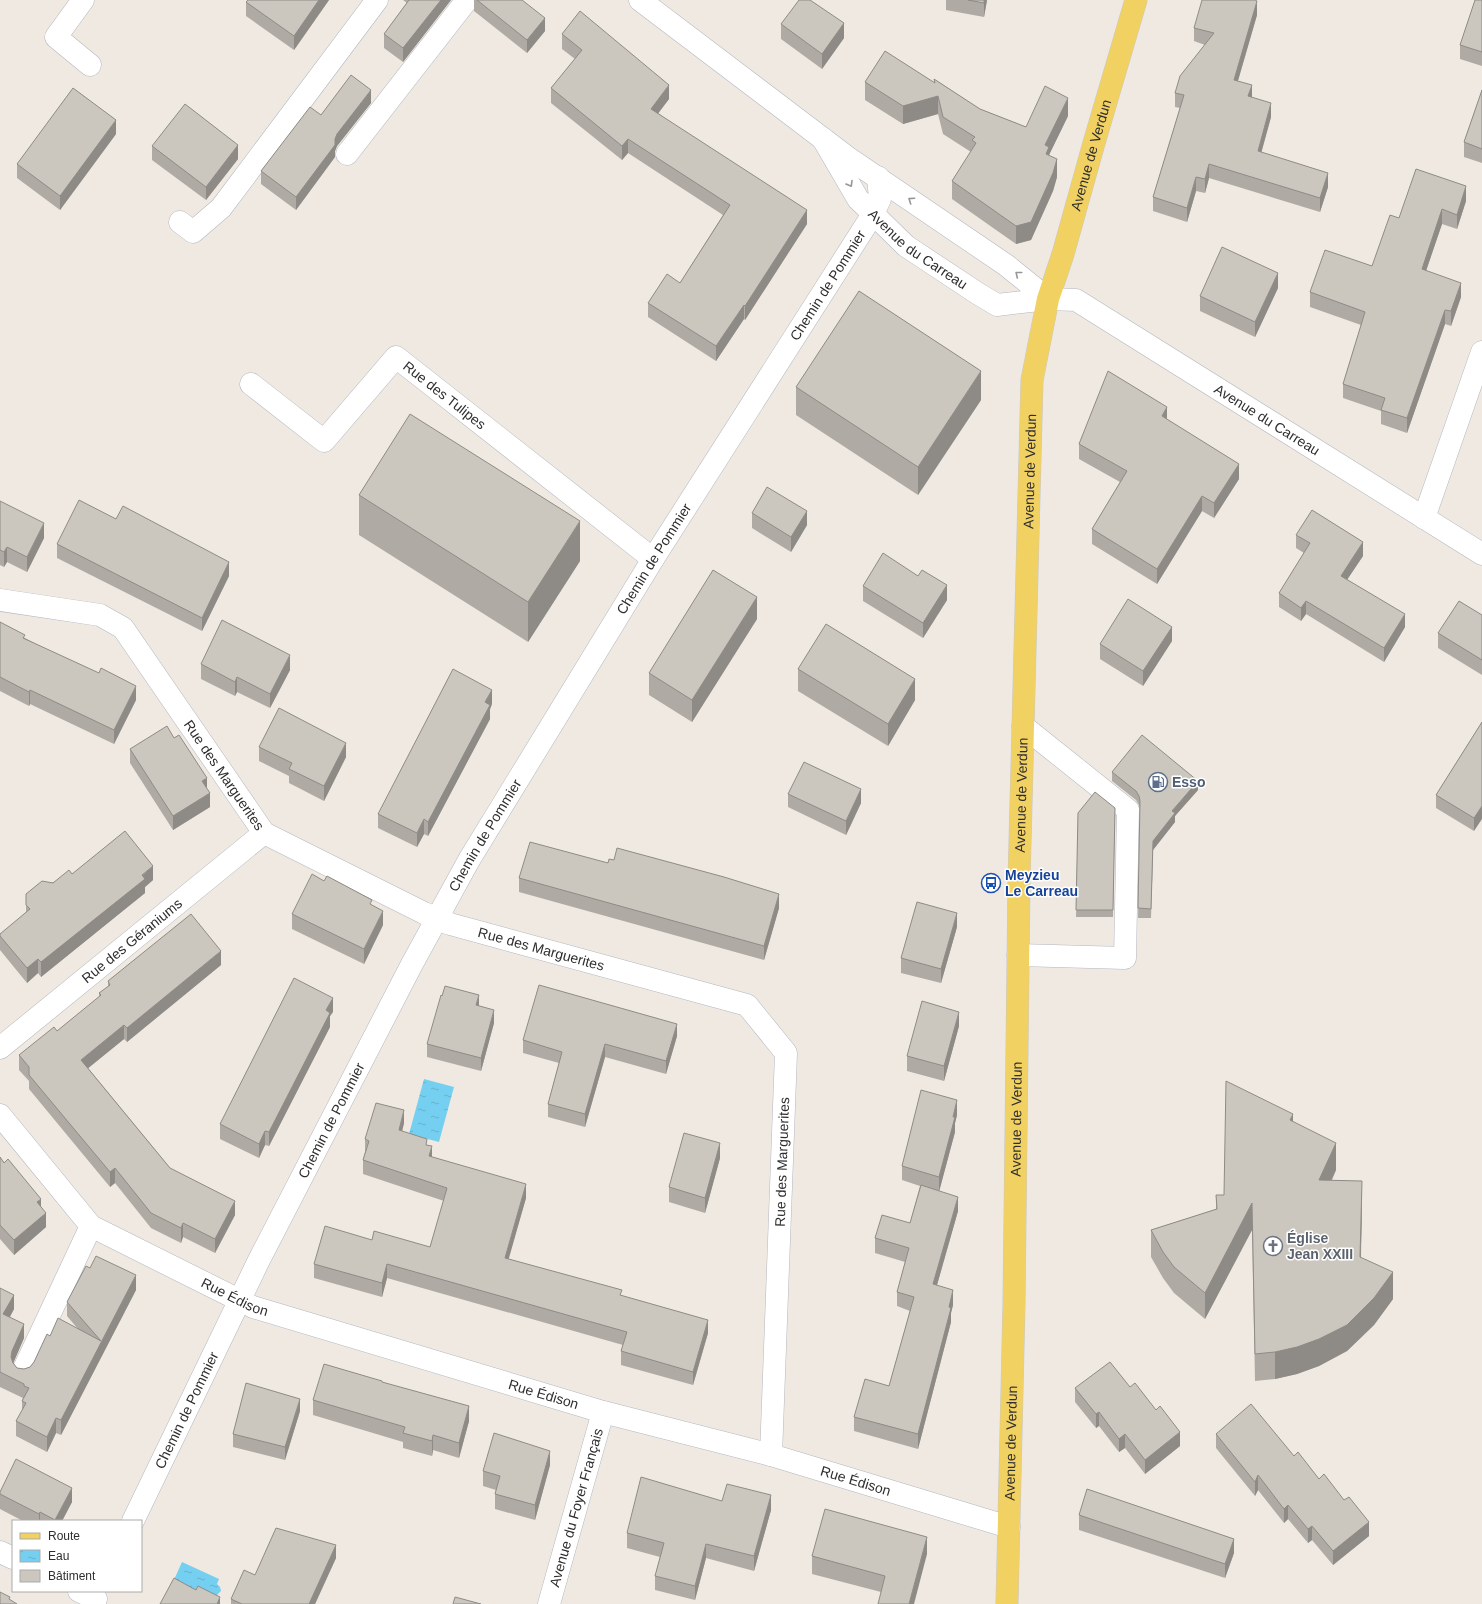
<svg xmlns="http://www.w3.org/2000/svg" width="1482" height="1604" font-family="Helvetica,sans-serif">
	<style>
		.water { fill: url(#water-ripples) }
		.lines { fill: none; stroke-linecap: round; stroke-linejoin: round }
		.minor-casing { stroke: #b4b7c1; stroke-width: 23 }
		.major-casing { stroke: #c9c9c9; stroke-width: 23 }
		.minor { stroke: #fff; stroke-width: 22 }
		.major { stroke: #f2d163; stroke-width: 22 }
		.wall { fill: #afaba4 }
		.shaded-wall { fill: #8e8b86 }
		.building { fill: #cbc7bf; stroke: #8e8b86 }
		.oneway { stroke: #969696 }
		.labels { text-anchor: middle; stroke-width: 3; stroke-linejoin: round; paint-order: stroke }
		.street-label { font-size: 14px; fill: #2e2e2e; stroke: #fff }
		.service-label { font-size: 14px; font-weight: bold; fill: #4e5e75; stroke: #fff; text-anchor: start }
		.transit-label { font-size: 14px; font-weight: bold; fill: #164399; stroke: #fff; text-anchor: start }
		.worship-label { font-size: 14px; font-weight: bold; fill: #5b616d; stroke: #fff; text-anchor: start }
	</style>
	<defs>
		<pattern id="water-ripples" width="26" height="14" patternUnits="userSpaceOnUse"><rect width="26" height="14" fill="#75cff0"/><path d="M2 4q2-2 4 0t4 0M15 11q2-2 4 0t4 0" fill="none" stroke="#66b2ce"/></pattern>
	</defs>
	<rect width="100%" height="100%" fill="#efe9e1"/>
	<!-- water -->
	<g class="water">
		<polygon points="424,1079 454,1087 439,1142 409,1134"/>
		<polygon points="182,1562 219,1579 217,1584 220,1587 221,1591 217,1595 212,1595 173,1582"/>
	</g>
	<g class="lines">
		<defs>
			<g id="minor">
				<polyline points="83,0 56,37 90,65"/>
				<polyline points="640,0 847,157 1006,265 1048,299"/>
				<path id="s1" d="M823 139 858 199 906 246 977 293 997 305 1048 299 1076 300 1482 554"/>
				<polyline points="347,154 467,0"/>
				<polyline points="180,222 193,232 221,208 377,0"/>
				<path id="s2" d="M251 384 324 441 396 357 653 559"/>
				<polyline points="1424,518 1482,352"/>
				<path id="s3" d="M0 600 100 615 123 628 264 833 424 913 450 924 747 1005 786 1053 771 1455"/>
				<polyline points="1018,955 1125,958 1128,810 1023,726"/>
				<path id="s4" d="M0 1048 264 833"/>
				<path id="s5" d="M0 1115 91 1226 253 1307 603 1412 771 1455 1009 1527"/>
				<polyline points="23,1371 91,1226"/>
				<path id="s6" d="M133 1521 259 1260 412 964 469 860 653 559 873 214 880 199 878 177"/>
				<polyline points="0,1552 13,1558"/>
				<polyline points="79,1591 96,1599"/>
				<path id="s7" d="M549 1604 603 1412"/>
			</g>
			<g id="major">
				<path id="s8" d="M1007 1604 1014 1304 1019 881 1032 380 1048 299 1063 254 1094 143 1136 0"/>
			</g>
		</defs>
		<!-- minor casing -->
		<use href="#minor" class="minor-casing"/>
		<!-- major casing -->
		<use href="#major" class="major-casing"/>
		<!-- minor -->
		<use href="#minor" class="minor"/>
		<!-- major -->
		<use href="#major" class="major"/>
	</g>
	<!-- wall -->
	<g class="wall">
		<polygon points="248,0 329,0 294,50 246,16 246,2"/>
		<polygon points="403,0 451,0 403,62 384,48 384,34 407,3"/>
		<polygon points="474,0 522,0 545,31 527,53 474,11"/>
		<polygon points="946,0 987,0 984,17 946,10"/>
		<polygon points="1482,0 1482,66 1460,59 1460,45"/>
		<polygon points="1257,15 1238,81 1252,97 1271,117 1261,152 1328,187 1320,212 1209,178 1205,193 1196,191 1187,222 1153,211 1153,197 1180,108 1175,107 1175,93 1205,45 1194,41 1194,28"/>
		<polygon points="781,24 844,38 822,69 781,39"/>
		<polygon points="562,34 669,99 658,113 807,224 745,320 744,319 716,361 648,317 648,303 680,283 723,215 628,153 622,160 551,103 551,88 575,59 562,49"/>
		<polygon points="934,79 980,109 1026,127 1068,116 1049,155 1057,177 1053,191 1031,240 1016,244 952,199 952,181 971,152 943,134 938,114 903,124 865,100 865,82 934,83"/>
		<polygon points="1482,90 1482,163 1464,157 1464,142"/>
		<polygon points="371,103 337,146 335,151 335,157 296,210 261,184 261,171 321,115"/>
		<polygon points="116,134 60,210 17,178 17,164"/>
		<polygon points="152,146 238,159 206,200 152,160"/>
		<polygon points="1466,201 1457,229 1442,224 1426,270 1461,297 1451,326 1445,324 1407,433 1381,424 1381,411 1343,398 1343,384 1361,325 1310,307 1310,292 1372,266 1399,218"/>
		<polygon points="1278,288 1255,337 1200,311 1200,296"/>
		<polygon points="796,387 981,400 918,495 796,415"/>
		<polygon points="1167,419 1239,479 1214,518 1202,511 1157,584 1092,544 1092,529 1120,482 1079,459 1079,444"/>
		<polygon points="359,495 580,561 528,642 359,535"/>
		<polygon points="0,501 44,538 27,572 7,562 4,567 0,565"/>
		<polygon points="752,513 807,525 791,552 752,528"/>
		<polygon points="116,519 229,576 202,631 57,558 57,544"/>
		<polygon points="1296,535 1363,556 1347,579 1405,627 1384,662 1306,614 1301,621 1279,607 1279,593 1304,553 1296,548"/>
		<polygon points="918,576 947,600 923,638 863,601 863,586"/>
		<polygon points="1482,615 1482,675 1438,648 1438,633"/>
		<polygon points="757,619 692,722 649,695 649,673"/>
		<polygon points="0,622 25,638 136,700 114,744 30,704 29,706 0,691"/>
		<polygon points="1172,641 1143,686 1100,659 1100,644"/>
		<polygon points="201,664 290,670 270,708 237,692 235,696 201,679"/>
		<polygon points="798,669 915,700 888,746 798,691"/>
		<polygon points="492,704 490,709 490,719 428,836 424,834 417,847 378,828 378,814"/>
		<polygon points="1482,722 1474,831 1436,808 1436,795"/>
		<polygon points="259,747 346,757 324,801 289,783 289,776 259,761"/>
		<polygon points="130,749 210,807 173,830 130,763"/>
		<polygon points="1112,772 1198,790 1175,816 1175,822 1153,850 1151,918 1138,918 1140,809 1139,805 1136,800 1112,781"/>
		<polygon points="788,794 861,803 846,835 788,807"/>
		<polygon points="1115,808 1113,917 1076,917 1078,813"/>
		<polygon points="608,863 779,908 764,960 519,892 519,878"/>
		<polygon points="72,874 153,880 145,887 145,893 41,977 38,973 27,983 0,950 0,936 26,912 26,894"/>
		<polygon points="372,905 383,925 364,964 292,929 292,914"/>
		<polygon points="957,927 941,983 901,973 901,958"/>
		<polygon points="221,965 127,1042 124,1039 88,1068 170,1168 235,1215 215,1253 183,1237 181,1243 151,1228 115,1183 110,1187 29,1089 29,1081 19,1070 19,1055 57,1031 99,997 99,993 108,987 108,981"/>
		<polygon points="479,1006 494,1023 481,1071 427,1057 427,1044"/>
		<polygon points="333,1012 330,1016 330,1027 269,1146 265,1145 259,1158 220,1139 220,1124"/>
		<polygon points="959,1026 944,1081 907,1071 907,1056"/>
		<polygon points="677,1036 666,1074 605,1057 585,1127 548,1117 548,1104 559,1063 523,1053 523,1040"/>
		<polygon points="957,1115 955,1123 955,1132 939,1191 958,1211 937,1285 953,1305 951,1313 951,1322 918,1449 854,1431 854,1417 889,1386 910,1311 897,1306 897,1292 905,1262 875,1253 875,1238 910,1223 920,1186 902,1180 902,1166"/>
		<polygon points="1293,1121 1336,1170 1332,1180 1362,1207 1361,1258 1393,1299 1374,1325 1347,1351 1319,1366 1297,1374 1275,1379 1255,1381 1252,1230 1205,1319 1174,1293 1163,1278 1151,1257 1151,1230 1216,1209 1216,1195 1224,1195"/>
		<polygon points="404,1123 402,1131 427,1145 432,1157 526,1198 508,1259 622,1296 708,1333 693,1385 621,1365 621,1351 623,1345 387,1278 382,1297 314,1278 314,1264 372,1240 430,1247 444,1201 363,1174 363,1160 365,1152 365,1139"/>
		<polygon points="0,1157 41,1207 46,1227 14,1255 0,1239"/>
		<polygon points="720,1158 705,1213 669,1202 669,1187"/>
		<polygon points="0,1288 14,1309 10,1317 24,1338 13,1363 17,1368 24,1369 30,1367 34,1362 50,1336 78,1329 67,1316 67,1302 136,1290 61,1435 56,1433 47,1452 16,1436 16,1421 22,1412 22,1401 23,1398 0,1387"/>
		<polygon points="382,1382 469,1421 459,1458 433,1450 432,1456 403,1448 403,1442 313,1415 313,1400"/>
		<polygon points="1130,1387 1180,1446 1145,1474 1125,1448 1119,1452 1099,1426 1096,1428 1075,1402 1075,1388"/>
		<polygon points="300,1411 285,1460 233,1447 233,1434"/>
		<polygon points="1216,1434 1294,1456 1319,1479 1369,1536 1333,1565 1312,1540 1308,1543 1288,1519 1284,1523 1258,1490 1255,1496 1216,1448"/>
		<polygon points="550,1465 535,1520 495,1509 495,1494 496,1490 483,1486 483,1471"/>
		<polygon points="0,1492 72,1502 62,1521 23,1521 0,1509"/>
		<polygon points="722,1501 771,1510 754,1571 706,1558 695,1600 655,1590 655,1576 660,1557 627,1548 627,1533"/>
		<polygon points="1079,1515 1234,1553 1225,1578 1079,1530"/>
		<polygon points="927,1554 881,1592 812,1574 812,1556"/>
		<polygon points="336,1558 315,1604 231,1604 231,1599 255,1575"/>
	</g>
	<!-- shaded-wall -->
	<g class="shaded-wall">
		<polygon points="319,0 329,0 294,50 294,36"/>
		<polygon points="441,0 451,0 403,62 403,48"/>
		<polygon points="984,0 987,0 984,17"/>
		<polygon points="1257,1 1257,15 1234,94 1234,80"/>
		<polygon points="545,18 545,31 527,53 527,40"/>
		<polygon points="844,23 844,38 822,69 822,54"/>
		<polygon points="669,85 669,99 651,123 651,109"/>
		<polygon points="1252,85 1252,99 1248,96"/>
		<polygon points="371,90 371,103 337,146 335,151 335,157 296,210 296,197 337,134"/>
		<polygon points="938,96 938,114 903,124 903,106"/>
		<polygon points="1068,98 1068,116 1049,155 1049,165 1046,172 1045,145"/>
		<polygon points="1271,103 1271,117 1258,165 1258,151"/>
		<polygon points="116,120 116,134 60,210 60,196"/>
		<polygon points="628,139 628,153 622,160 622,146"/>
		<polygon points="238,145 238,159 206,200 206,187"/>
		<polygon points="1057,159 1057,177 1053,191 1031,240 1016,244 1016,226"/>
		<polygon points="1209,164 1209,178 1205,193 1205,179"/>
		<polygon points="1328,173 1328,187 1320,212 1320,198"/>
		<polygon points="1196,177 1196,191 1187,222 1187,208"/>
		<polygon points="1466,186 1466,201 1457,229 1457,215"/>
		<polygon points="1442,209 1442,224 1422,283 1422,269"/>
		<polygon points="807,210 807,224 745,320 745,306"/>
		<polygon points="1278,273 1278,288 1255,337 1255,322"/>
		<polygon points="1461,283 1461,297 1451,326 1451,311"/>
		<polygon points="744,305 744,319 716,361 716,346"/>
		<polygon points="1445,310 1445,324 1407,433 1407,418"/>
		<polygon points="981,371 981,400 918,495 918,467"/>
		<polygon points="1167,407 1167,422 1162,416"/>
		<polygon points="1239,464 1239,479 1214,518 1214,503"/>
		<polygon points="1202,496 1202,511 1157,584 1157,569"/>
		<polygon points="807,511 807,525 791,552 791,537"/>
		<polygon points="580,521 580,561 528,642 528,602"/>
		<polygon points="44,523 44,538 27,572 27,557"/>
		<polygon points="1363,542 1363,556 1341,589 1341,576"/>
		<polygon points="7,547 7,562 4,567 4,552"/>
		<polygon points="229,562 229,576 202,631 202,618"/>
		<polygon points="947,585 947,600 923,638 923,623"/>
		<polygon points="757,597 757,619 692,722 692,700"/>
		<polygon points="1306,601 1306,614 1301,621 1301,608"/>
		<polygon points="1405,614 1405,627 1384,662 1384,648"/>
		<polygon points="1172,627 1172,641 1143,686 1143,671"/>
		<polygon points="290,655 290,670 270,708 270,694"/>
		<polygon points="237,677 237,692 235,696 235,682"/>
		<polygon points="915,679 915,700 888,746 888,724"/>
		<polygon points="136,686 136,700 114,744 114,730"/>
		<polygon points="30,690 30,704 29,706 29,692"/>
		<polygon points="492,690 492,704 490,709 490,719 428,836 428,822 485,702"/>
		<polygon points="346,743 346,757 324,801 324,786"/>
		<polygon points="207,778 207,792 202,781"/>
		<polygon points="1198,781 1198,790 1175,816 1175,822 1153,850 1151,918 1153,841 1172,811"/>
		<polygon points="861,789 861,803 846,835 846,821"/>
		<polygon points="210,793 210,807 173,830 173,816"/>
		<polygon points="1482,806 1482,819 1474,831 1474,818"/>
		<polygon points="424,819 424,834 417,847 417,833"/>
		<polygon points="153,866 153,880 145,887 145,893 41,977 41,962"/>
		<polygon points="779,894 779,908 764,960 764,946"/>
		<polygon points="383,911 383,925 364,964 364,949"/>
		<polygon points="957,913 957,927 941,983 941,969"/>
		<polygon points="221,951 221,965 127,1042 127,1028"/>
		<polygon points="38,959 38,973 27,983 27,968"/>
		<polygon points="479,995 479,1008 476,1005"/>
		<polygon points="333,998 333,1012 330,1016 330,1027 269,1146 269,1132 326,1010"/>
		<polygon points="494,1010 494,1023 481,1071 481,1058"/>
		<polygon points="959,1012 959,1026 944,1081 944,1066"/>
		<polygon points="677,1024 677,1036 666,1074 666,1061"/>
		<polygon points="124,1025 124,1039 81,1074 81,1060"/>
		<polygon points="605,1044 605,1057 585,1127 585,1114"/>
		<polygon points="957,1100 957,1115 955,1123 955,1132 939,1192 939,1177"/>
		<polygon points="404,1110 404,1123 399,1144 399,1130"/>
		<polygon points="1293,1114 1293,1141 1290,1120"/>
		<polygon points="265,1131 265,1145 259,1158 259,1144"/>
		<polygon points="720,1143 720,1158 705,1213 705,1198"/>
		<polygon points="1336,1143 1336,1170 1319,1206 1319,1180"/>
		<polygon points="432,1146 432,1160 429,1156"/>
		<polygon points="115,1168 115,1183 110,1187 110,1172"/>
		<polygon points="1362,1181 1362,1207 1360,1284 1360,1257"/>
		<polygon points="526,1184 526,1198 505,1272 505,1258"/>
		<polygon points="958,1197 958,1211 933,1299 933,1284"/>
		<polygon points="41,1199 41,1213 37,1202"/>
		<polygon points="235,1201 235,1215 215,1253 215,1239"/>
		<polygon points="1252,1203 1252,1230 1205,1319 1205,1293"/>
		<polygon points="46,1213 46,1227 14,1255 14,1240"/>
		<polygon points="183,1223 183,1237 181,1243 181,1228"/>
		<polygon points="387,1264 387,1278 382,1297 382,1283"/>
		<polygon points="1393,1272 1393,1299 1374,1325 1347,1351 1319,1366 1297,1374 1275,1379 1275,1352"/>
		<polygon points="136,1275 136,1290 61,1435 61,1420"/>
		<polygon points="953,1290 953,1305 951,1313 951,1322 918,1449 918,1434"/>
		<polygon points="14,1295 14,1309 3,1329 3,1314"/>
		<polygon points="708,1320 708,1333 693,1385 693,1372"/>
		<polygon points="24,1324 24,1338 12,1366 11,1357 12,1351"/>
		<polygon points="300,1399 300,1411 285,1460 285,1447"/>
		<polygon points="469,1406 469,1421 459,1458 459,1443"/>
		<polygon points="1099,1412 1099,1426 1096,1428 1096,1414"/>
		<polygon points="56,1418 56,1433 47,1452 47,1437"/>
		<polygon points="1180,1432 1180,1446 1145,1474 1145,1460"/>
		<polygon points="1125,1434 1125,1448 1119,1452 1119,1439"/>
		<polygon points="433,1435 433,1450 432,1456 432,1441"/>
		<polygon points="550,1451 550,1465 535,1520 535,1505"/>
		<polygon points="1258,1475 1258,1490 1255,1496 1255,1482"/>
		<polygon points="72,1488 72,1502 62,1521 55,1521 55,1520"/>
		<polygon points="771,1495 771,1510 754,1571 754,1556"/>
		<polygon points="1288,1505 1288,1519 1284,1523 1284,1509"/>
		<polygon points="40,1512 40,1521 39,1521 39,1514"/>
		<polygon points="1369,1522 1369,1536 1333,1565 1333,1551"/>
		<polygon points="1312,1526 1312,1540 1308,1543 1308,1529"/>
		<polygon points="927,1537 927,1554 914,1604 909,1604"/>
		<polygon points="1234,1539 1234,1553 1225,1578 1225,1564"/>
		<polygon points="706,1544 706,1558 695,1600 695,1586"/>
		<polygon points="336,1545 336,1558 315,1604 309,1604"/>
		<polygon points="220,1597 220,1604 217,1604"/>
	</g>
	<!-- building -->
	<g class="building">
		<polygon points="248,0 319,0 294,36 246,2"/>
		<polygon points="409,0 441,0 403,48 384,34"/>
		<polygon points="477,0 522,0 545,18 527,40"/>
		<polygon points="799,0 810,0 844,23 822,54 781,24"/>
		<polygon points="968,0 984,0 984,3"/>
		<polygon points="1202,0 1255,0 1257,1 1234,80 1252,85 1248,96 1271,103 1258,151 1328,173 1320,198 1209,164 1205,179 1196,177 1187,208 1153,197 1184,95 1175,93 1180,76 1214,33 1194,28"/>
		<polygon points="1475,0 1482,0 1482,52 1460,45"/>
		<polygon points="580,11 669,85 651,109 807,210 745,306 744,305 716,346 648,303 667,274 680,283 730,205 628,139 622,146 551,88 582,50 562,34"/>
		<polygon points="885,51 935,83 934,79 980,109 1026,127 1045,86 1068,98 1045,145 1049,147 1046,154 1057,159 1053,173 1031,222 1016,226 952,181 976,143 972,140 975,137 943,117 938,96 903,106 865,82"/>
		<polygon points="351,75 371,90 337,134 335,139 335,145 296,197 261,171 310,107 321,115"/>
		<polygon points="73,88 116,120 60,196 17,164"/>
		<polygon points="1482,90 1482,149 1464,142"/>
		<polygon points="185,104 238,145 206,187 152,146"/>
		<polygon points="1416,169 1466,186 1457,215 1442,209 1422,269 1461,283 1451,311 1445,310 1407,418 1381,410 1385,398 1343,384 1365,312 1310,292 1325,250 1372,266 1390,215 1399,218"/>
		<polygon points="1222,247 1278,273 1255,322 1200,296"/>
		<polygon points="859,291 981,371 918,467 796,387"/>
		<polygon points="1108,371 1167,407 1162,416 1239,464 1214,503 1202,496 1157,569 1092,529 1127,471 1079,444"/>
		<polygon points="410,414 580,521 528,602 359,495"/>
		<polygon points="767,487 807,511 791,537 752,513"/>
		<polygon points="79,500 116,519 123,506 229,562 202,618 57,544"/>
		<polygon points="0,501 44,523 27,557 7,547 4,552 0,550"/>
		<polygon points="1312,510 1363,542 1341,576 1405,614 1384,648 1306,601 1301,608 1279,593 1310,543 1296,535"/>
		<polygon points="883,553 918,576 922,570 947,585 923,623 863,586"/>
		<polygon points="713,570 757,597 692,700 649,673"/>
		<polygon points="1128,599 1172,627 1143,671 1100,644"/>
		<polygon points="1459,601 1482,615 1482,660 1438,633"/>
		<polygon points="222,620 290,655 270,694 237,677 235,682 201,664"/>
		<polygon points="0,622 25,635 23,638 99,673 101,668 136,686 114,730 30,690 29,692 0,677"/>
		<polygon points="826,624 915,679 888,724 798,669"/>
		<polygon points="453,669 492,690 485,702 490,705 428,822 424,819 417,833 378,814"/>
		<polygon points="279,708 346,743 324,786 289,769 292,763 259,747"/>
		<polygon points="1482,722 1482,806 1474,818 1436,795"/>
		<polygon points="167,726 174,738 179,735 207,778 202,781 210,793 173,816 130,749"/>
		<polygon points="1142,735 1198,781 1172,811 1175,813 1153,841 1151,909 1138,908 1140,801 1139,796 1136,791 1112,772"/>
		<polygon points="804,762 861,789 846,821 788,794"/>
		<polygon points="1095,792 1115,808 1113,910 1076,910 1078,813"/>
		<polygon points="125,831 153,866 142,875 145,879 41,962 38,959 27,968 0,936 0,934 30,909 26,905 26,894 42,881 53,883 69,870 72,874"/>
		<polygon points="530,842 608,863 609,859 614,860 617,848 724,877 779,894 764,946 519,878"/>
		<polygon points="312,874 324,881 327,876 372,900 370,904 383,911 364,949 292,914"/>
		<polygon points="917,902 957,913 941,969 901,958"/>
		<polygon points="191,914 221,951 127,1028 124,1025 81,1060 170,1168 235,1201 215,1239 183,1223 181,1228 151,1213 115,1168 110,1172 29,1075 29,1067 19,1055 54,1027 57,1031 101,995 99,993 110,985 108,981"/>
		<polygon points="294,978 333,998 326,1010 330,1013 269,1132 265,1131 259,1144 220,1124"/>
		<polygon points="539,985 677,1024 666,1061 605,1044 585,1114 548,1104 562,1052 523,1040"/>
		<polygon points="445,986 479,995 476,1005 494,1010 481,1058 427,1044 441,995 442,996"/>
		<polygon points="922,1001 959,1012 944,1066 907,1056"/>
		<polygon points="1226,1081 1293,1114 1290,1120 1336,1143 1319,1180 1362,1181 1360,1257 1393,1272 1374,1298 1347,1325 1319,1339 1297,1347 1275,1352 1255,1354 1252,1203 1205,1293 1174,1267 1163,1252 1151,1230 1217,1209 1216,1195 1224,1195"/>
		<polygon points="921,1090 957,1100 953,1117 955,1117 939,1177 902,1166"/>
		<polygon points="376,1103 404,1110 399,1130 427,1139 426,1145 432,1146 429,1156 526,1184 505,1258 622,1290 620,1295 708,1320 693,1372 621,1351 627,1332 387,1264 382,1283 314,1264 325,1226 372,1240 374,1231 430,1247 447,1188 363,1160 369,1141 365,1139"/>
		<polygon points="684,1133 720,1143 705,1198 669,1187"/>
		<polygon points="0,1157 4,1163 8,1159 41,1199 37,1202 46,1213 14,1240 0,1225"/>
		<polygon points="921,1185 958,1197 933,1284 953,1290 949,1307 951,1308 918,1434 854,1417 865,1379 889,1386 914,1297 897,1292 909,1248 875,1238 882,1215 910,1223"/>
		<polygon points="96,1256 136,1275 61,1420 56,1418 47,1437 16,1421 26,1403 22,1401 29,1388 24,1386 24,1384 0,1372 0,1288 14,1295 3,1314 24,1324 12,1351 11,1357 13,1363 17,1368 24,1369 30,1367 34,1362 47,1334 50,1336 58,1318 101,1341 67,1302 86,1266 90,1268"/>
		<polygon points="1110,1362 1130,1387 1135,1383 1156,1410 1160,1406 1180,1432 1145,1460 1125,1434 1119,1439 1099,1412 1096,1414 1075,1388"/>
		<polygon points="324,1364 382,1381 382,1382 469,1406 459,1443 433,1435 432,1441 403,1433 405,1427 313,1400"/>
		<polygon points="246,1383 300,1399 285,1447 233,1434"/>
		<polygon points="1251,1404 1294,1456 1298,1452 1319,1479 1324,1474 1344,1500 1349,1497 1369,1522 1333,1551 1312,1526 1308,1529 1288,1505 1284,1509 1258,1475 1255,1482 1216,1434"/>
		<polygon points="494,1433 550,1451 535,1505 495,1494 500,1476 483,1471"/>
		<polygon points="16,1459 72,1488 55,1520 40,1512 39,1514 0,1494 0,1492"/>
		<polygon points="641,1477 722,1501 727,1484 771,1495 754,1556 706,1544 695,1586 655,1576 664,1543 627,1533"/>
		<polygon points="1087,1489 1234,1539 1225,1564 1079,1515"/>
		<polygon points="825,1509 927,1537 909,1604 878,1604 885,1576 812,1556"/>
		<polygon points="276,1528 336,1545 309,1604 242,1604 231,1599 244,1570 255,1575"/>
		<polygon points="174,1578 196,1590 198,1586 220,1597 217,1604 160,1604"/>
		<polygon points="0,1592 10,1597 9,1599 17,1604 0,1604"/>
		<polygon points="455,1597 481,1604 453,1604"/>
	</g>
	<!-- one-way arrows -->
	<defs><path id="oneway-chevron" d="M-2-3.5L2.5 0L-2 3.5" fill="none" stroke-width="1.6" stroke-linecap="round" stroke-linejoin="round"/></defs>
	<g class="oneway">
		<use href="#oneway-chevron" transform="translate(850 184) rotate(60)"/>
		<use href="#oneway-chevron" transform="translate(911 200) rotate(-146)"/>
		<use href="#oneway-chevron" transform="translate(1018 274) rotate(-141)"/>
	</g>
	<!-- icons -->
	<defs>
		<symbol id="fuel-ring" viewBox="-11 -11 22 22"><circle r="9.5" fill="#fff" stroke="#5c6f8a" stroke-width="1.5"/><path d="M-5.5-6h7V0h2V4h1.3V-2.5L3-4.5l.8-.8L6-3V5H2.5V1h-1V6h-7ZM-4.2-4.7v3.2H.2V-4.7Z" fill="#5c6f8a"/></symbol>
		<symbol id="bus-ring" viewBox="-11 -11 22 22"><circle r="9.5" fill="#fff" stroke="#1a4fb4" stroke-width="1.5"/><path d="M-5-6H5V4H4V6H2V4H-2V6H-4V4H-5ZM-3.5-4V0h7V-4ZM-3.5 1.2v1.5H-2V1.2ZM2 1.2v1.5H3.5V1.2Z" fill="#1a4fb4"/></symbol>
		<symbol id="church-ring" viewBox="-11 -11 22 22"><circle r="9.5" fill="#fff" stroke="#6b7280" stroke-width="1.5"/><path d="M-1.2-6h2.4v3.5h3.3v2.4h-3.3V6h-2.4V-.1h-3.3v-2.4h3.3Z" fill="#6b7280"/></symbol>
	</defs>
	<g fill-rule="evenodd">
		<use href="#fuel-ring" x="1147" y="771" width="22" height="22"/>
		<use href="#bus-ring" x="980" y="872" width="22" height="22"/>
		<use href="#church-ring" x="1262" y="1235" width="22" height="22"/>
	</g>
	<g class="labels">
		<!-- street labels -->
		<g class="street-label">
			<text dy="5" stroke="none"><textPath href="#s8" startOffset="1457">Avenue de Verdun</textPath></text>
			<text dy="5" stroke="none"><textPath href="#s1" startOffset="148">Avenue du Carreau</textPath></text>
			<text dy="5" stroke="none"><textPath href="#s6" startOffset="1419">Chemin de Pommier</textPath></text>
			<text dy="5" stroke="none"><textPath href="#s2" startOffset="265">Rue des Tulipes</textPath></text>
			<text dy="5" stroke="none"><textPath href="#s1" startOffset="550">Avenue du Carreau</textPath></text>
			<text dy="5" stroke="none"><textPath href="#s8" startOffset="1133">Avenue de Verdun</textPath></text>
			<text dy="5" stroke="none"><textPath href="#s6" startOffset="1095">Chemin de Pommier</textPath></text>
			<text dy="5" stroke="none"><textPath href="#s3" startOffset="306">Rue des Marguerites</textPath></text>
			<text dy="5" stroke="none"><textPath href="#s8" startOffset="809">Avenue de Verdun</textPath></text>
			<text dy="5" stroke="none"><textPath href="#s6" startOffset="771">Chemin de Pommier</textPath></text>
			<text dy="5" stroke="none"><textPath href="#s4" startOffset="170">Rue des Géraniums</textPath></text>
			<text dy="5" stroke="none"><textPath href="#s3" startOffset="678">Rue des Marguerites</textPath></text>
			<text dy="5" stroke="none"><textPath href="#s8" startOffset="485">Avenue de Verdun</textPath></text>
			<text dy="5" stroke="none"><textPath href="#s6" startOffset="447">Chemin de Pommier</textPath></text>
			<text transform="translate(782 1162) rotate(-88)" y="5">Rue des Marguerites</text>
			<text dy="5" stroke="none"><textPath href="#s5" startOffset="304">Rue Édison</textPath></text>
			<text dy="5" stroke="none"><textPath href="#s5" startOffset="628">Rue Édison</textPath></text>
			<text dy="5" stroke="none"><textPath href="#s6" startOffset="123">Chemin de Pommier</textPath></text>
			<text dy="5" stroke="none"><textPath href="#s8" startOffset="161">Avenue de Verdun</textPath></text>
			<text dy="5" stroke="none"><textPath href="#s5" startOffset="952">Rue Édison</textPath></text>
			<text dy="5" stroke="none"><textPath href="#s7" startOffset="100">Avenue du Foyer Français</textPath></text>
		</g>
		<!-- service labels -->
		<g class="service-label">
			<text x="1172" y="787">Esso</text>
		</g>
		<!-- transit labels -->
		<g class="transit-label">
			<text x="1005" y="880">Meyzieu<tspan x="1005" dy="16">Le Carreau</tspan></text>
		</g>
		<!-- worship labels -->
		<g class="worship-label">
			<text x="1287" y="1243">Église<tspan x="1287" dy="16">Jean XXIII</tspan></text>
		</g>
	</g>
	<!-- legend -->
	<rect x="12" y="1520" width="130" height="72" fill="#ffffff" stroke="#ababab"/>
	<rect x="20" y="1533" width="20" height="6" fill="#f2d163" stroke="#ababab"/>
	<text x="48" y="1540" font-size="12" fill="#2e2e2e">Route</text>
	<rect x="20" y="1550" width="20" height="12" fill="url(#water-ripples)" stroke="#ababab"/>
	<text x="48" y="1560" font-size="12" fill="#2e2e2e">Eau</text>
	<rect x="20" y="1570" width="20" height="12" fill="#cbc7bf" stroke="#ababab"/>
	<text x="48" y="1580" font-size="12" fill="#2e2e2e">Bâtiment</text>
</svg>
